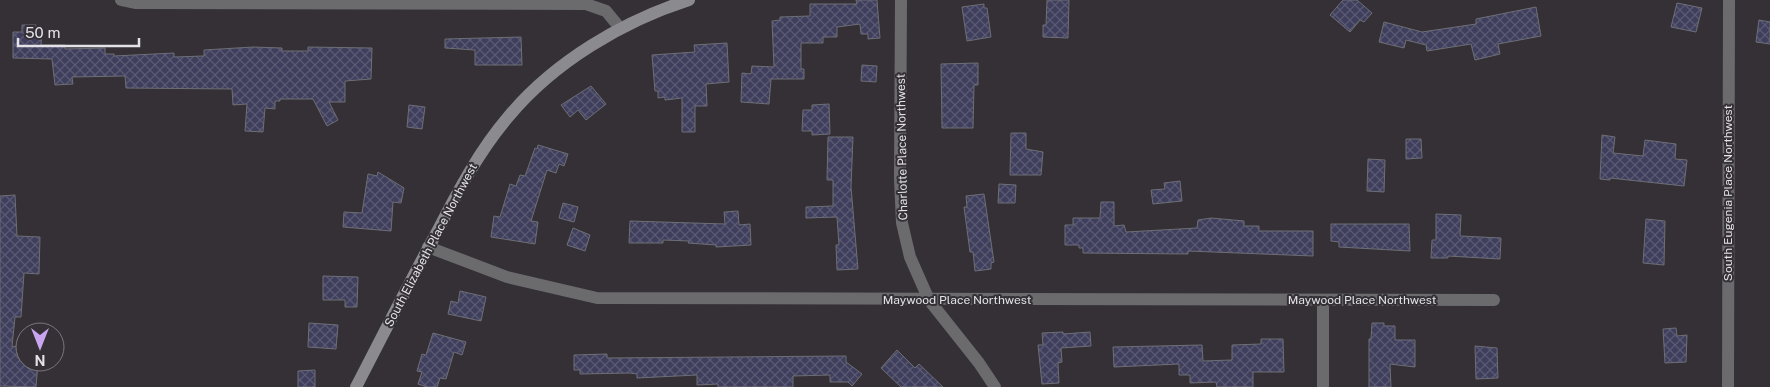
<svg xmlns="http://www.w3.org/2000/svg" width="1770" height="387" font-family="'Public Sans',sans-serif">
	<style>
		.building { fill: url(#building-cross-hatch); stroke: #6e6e76 }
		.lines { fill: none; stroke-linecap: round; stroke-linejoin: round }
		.street { stroke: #6b6a6d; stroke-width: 12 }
		.secondary { stroke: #8b8a8f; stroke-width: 12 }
		.labels { text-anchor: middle; stroke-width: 4; stroke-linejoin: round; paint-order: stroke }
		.street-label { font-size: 12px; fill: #e4e2e6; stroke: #343036 }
	</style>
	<defs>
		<pattern id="building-cross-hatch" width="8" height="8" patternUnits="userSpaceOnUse" patternTransform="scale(1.25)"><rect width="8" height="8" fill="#3f3e5c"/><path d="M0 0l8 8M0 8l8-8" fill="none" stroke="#5b5a73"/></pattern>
	</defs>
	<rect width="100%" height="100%" fill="#343036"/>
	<!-- building -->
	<g class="building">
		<polygon points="856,0 877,0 880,38 868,39 868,34 861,34 860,24 837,27 837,37 823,37 823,43 801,43 801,69 804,69 804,79 771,79 769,104 741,102 742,73 751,74 752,66 774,67 772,21 780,20 780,17 810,16 810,4 857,4"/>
		<polygon points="1047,0 1069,0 1068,38 1043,37 1043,25 1046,25"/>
		<polygon points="1343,0 1357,0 1372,13 1364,22 1360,20 1350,32 1330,15"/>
		<polygon points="1677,3 1702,8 1696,32 1671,27"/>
		<polygon points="984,4 984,8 987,8 991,37 967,41 962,7"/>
		<polygon points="1536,7 1541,36 1498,44 1500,54 1475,60 1471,44 1427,51 1426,45 1406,40 1404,48 1379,42 1384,22 1422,32 1476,24 1476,19"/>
		<polygon points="1759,20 1770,22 1770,44 1756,42"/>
		<polygon points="22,25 36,25 36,29 42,29 41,45 65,45 65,49 105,48 105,54 114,54 114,56 174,53 174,57 204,56 204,50 253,47 282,48 282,51 308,51 308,47 372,48 371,79 345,81 345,102 329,102 338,120 327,126 313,99 280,99 280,101 275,101 275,109 265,108 263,132 245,131 247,104 233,105 232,89 126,88 125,76 72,77 73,84 55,85 52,59 13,58 13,32 22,32"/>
		<polygon points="521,37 522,65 475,65 475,50 445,48 445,39"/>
		<polygon points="727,43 729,82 706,84 707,106 695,106 695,132 682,132 682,98 665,100 665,97 658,98 658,91 655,91 652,55 695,52 694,45"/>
		<polygon points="978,63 978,85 974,85 973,128 942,128 941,64"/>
		<polygon points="862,65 877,66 876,82 861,81"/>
		<polygon points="591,86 606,104 586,120 578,110 570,117 561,105"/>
		<polygon points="829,104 830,134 812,135 812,131 802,131 803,110 812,110 812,105"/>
		<polygon points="409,105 425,107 422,129 407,127"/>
		<polygon points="1011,133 1026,133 1026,149 1043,152 1041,175 1010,175"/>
		<polygon points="1602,135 1615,137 1613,153 1643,156 1645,140 1676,144 1675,159 1687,160 1684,186 1610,178 1610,180 1600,179"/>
		<polygon points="828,137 853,137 851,187 858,269 837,270 836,245 839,245 837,217 806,218 806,207 833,206 833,180 827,180"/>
		<polygon points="1406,139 1421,139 1422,158 1406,159"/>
		<polygon points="538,145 568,154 564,166 559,164 556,173 547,170 531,221 538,222 535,244 491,237 494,216 500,217 510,184 516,186 520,175 525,176 535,148 537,149"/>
		<polygon points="1368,159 1385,160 1384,192 1367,191"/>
		<polygon points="378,172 404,188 401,203 393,202 391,231 343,227 344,212 362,213 368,174 377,176"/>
		<polygon points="1180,181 1182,201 1153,204 1151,190 1165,189 1164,183"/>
		<polygon points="999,184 1016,185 1015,203 998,203"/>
		<polygon points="984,194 994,262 991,263 991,269 975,271 973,252 970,252 964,207 967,207 966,196"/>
		<polygon points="15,195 17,236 40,237 39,274 24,273 21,317 15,317 12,347 25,344 25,362 38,363 36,387 0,386 0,196"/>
		<polygon points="1101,202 1114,202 1114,226 1124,225 1126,232 1197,228 1198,220 1211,218 1244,221 1244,226 1259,226 1259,231 1313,231 1313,256 1188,251 1188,254 1083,253 1083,248 1079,248 1079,245 1065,245 1065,225 1073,225 1073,218 1100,218"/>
		<polygon points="563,203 578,207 574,222 559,218"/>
		<polygon points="738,211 739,225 750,224 751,245 716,247 716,245 688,243 689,241 663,240 663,243 629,243 630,221 725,224 724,212"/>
		<polygon points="1436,214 1461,215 1460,236 1501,238 1500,259 1448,256 1448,258 1431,258 1432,240 1436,240"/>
		<polygon points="1646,219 1665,221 1664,265 1643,263"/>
		<polygon points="1331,224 1409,224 1410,251 1339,247 1339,242 1331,241"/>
		<polygon points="573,228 590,235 585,251 567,245"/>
		<polygon points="323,276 358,277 357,307 345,307 345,300 323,300"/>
		<polygon points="460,291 486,297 481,321 448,314 451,301 458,303"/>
		<polygon points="309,323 338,325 336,349 308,347"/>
		<polygon points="1372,323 1384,323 1384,326 1395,326 1395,340 1415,340 1415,367 1390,364 1391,387 1369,387 1369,339 1371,339"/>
		<polygon points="1676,328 1677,336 1687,335 1686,362 1665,363 1663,329"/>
		<polygon points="1063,332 1063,334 1090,332 1091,346 1061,348 1062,362 1058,363 1059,383 1042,384 1038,345 1043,345 1042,333"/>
		<polygon points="433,333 466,342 462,355 454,352 446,379 440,378 437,387 427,387 418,384 422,372 417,371 422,354 426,355"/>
		<polygon points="1261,339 1283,339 1284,372 1253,372 1253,387 1217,387 1216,382 1190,383 1190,375 1179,375 1179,364 1114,367 1113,347 1202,345 1203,361 1232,360 1232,345 1261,344"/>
		<polygon points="1475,346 1497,348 1498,378 1476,379"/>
		<polygon points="897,350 915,368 919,364 943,387 901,387 881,368"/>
		<polygon points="607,354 607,358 846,356 846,362 862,374 852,386 848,382 830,382 830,375 793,376 793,387 718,387 718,384 697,385 697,375 637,378 637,374 630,373 580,374 580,370 574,370 574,355"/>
		<polygon points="315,370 315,387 298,387 298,371"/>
	</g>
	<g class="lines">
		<!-- street -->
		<g class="street">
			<polyline points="121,0 135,3 586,4 606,11 620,28"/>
			<polyline points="901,0 900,179 902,223 910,257 929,300 979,363 995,387"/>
			<polyline points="428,247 507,277 597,298 1494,300"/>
			<polyline points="1323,387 1323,300"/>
			<polyline points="1728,387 1729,0"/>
		</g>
		<!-- secondary -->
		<path class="secondary" d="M356 387C383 335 409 283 437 232 458 191 479 151 509 116 554 62 623 21 689 0"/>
	</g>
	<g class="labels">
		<!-- street labels -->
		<g class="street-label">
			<text transform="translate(902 147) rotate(-91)" y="4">Charlotte Place Northwest</text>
			<text transform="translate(1728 193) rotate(-90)" y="4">South Eugenia Place Northwest</text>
			<text transform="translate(431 245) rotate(-62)" y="4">South Elizabeth Place Northwest</text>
			<text x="957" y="304">Maywood Place Northwest</text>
			<text x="1362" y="304">Maywood Place Northwest</text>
		</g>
	</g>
	<!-- north arrow -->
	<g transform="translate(40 347) rotate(180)"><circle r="24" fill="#343036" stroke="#7a777c"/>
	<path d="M0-4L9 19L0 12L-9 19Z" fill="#c8a5ee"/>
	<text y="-8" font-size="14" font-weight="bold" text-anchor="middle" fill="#e4e2e6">N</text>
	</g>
	<!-- scale -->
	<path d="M18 38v8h121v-8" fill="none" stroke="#e4e2e6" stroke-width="2.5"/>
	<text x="25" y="38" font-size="15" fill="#e4e2e6" stroke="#343036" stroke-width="4" paint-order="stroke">50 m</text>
</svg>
